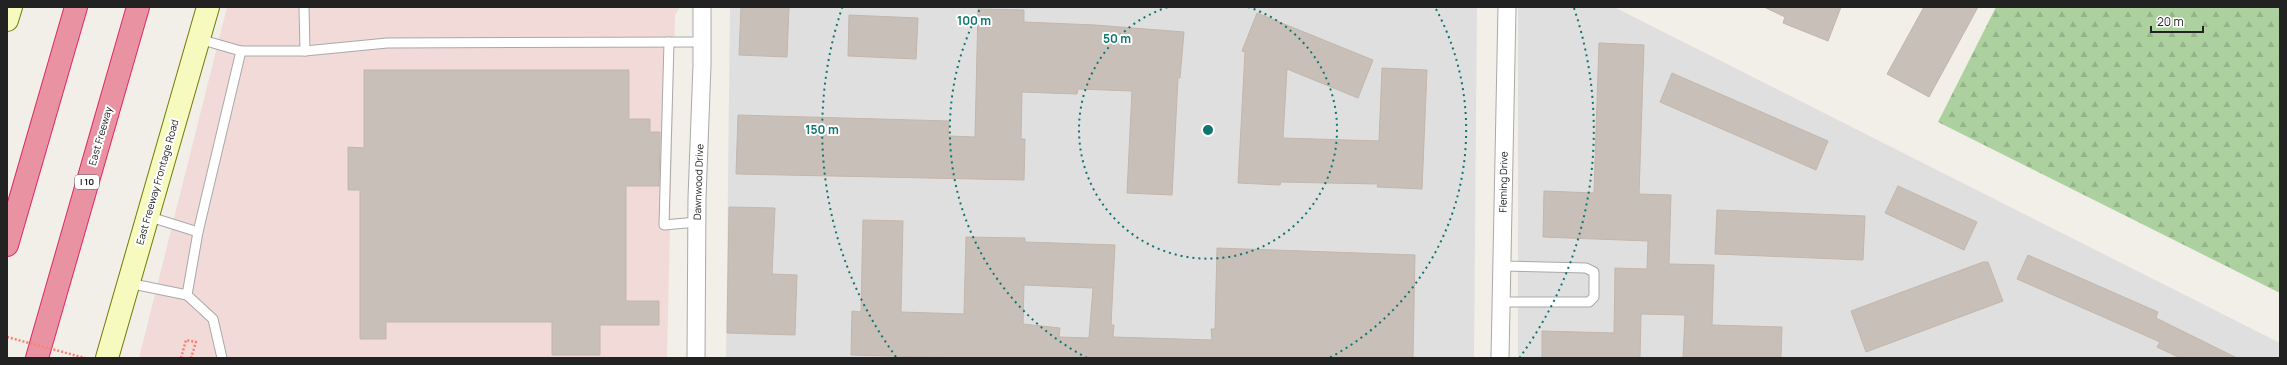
<svg xmlns="http://www.w3.org/2000/svg" width="2287" height="365" font-family="Manrope,sans-serif">
	<style>
		.residential { fill: #e0dfdf }
		.commercial { fill: #f2dad9 }
		.forest { fill: url(#forest-firs) }
		.building { fill: #c7bfb8; stroke: #c4b6ab; fill-rule: evenodd }
		.lines { fill: none; stroke-linecap: round; stroke-linejoin: round }
		.lane-casing { stroke: #a9a9a9; stroke-width: 11 }
		.street-casing { stroke: #a9a9a9; stroke-width: 19 }
		.secondary-casing { stroke: #707d05; stroke-width: 24 }
		.highway-casing { stroke: #dc2a67; stroke-width: 24 }
		.path { stroke: #fa8072; stroke-width: 2.5; stroke-dasharray: 2 2; stroke-linecap: butt }
		.lane { stroke: #fff; stroke-width: 9 }
		.street { stroke: #fff; stroke-width: 17 }
		.secondary { stroke: #f7fabf; stroke-width: 22 }
		.highway { stroke: #e892a2; stroke-width: 22 }
		.path-bridge { stroke: #fa8072; stroke-width: 2.5; stroke-dasharray: 2 2; stroke-linecap: butt }
		.ring { fill: none; stroke: #0f766e; stroke-width: 2; stroke-dasharray: 2 4 }
		.labels { text-anchor: middle; stroke-width: 4; stroke-linejoin: round; paint-order: stroke }
		.shield { fill: #fff; stroke: #646464; stroke-width: 1 }
		.shield-label { font-size: 9px; font-weight: bold; fill: #222 }
		.street-label { font-size: 10px; fill: #222; stroke: #fff }
		.centre { fill: #0f766e; stroke: #fff; stroke-width: 2 }
		.ring-label { font-size: 12px; text-anchor: middle; font-weight: bold; fill: #0f766e; stroke: #fff; stroke-width: 4; stroke-linejoin: round; paint-order: stroke }
	</style>
	<defs>
		<pattern id="forest-firs" width="22" height="20" patternUnits="userSpaceOnUse"><rect width="22" height="20" fill="#add19e"/><path d="M5 1l3.5 6h-7zM16 11l3.5 6h-7z" fill="#95b388"/></pattern>
	</defs>
	<rect width="100%" height="100%" fill="#f2efe9"/>
	<!-- residential -->
	<g class="residential">
		<polygon points="730,7 1477,7 1474,358 726,358"/>
		<polygon points="1518,7 1614,7 2280,343 2280,358 1518,358"/>
	</g>
	<!-- commercial -->
	<polygon class="commercial" points="227,7 680,7 675,15 667,358 139,358"/>
	<!-- forest -->
	<polygon class="forest" points="1996,7 2280,7 2280,293 1938,122"/>
	<!-- building -->
	<g class="building">
		<polygon points="741,7 789,7 787,57 739,55"/>
		<polygon points="1764,7 1841,7 1828,41 1783,23 1785,17"/>
		<polygon points="1924,7 1978,7 1929,97 1887,74"/>
		<polygon points="978,9 1024,10 1024,22 1095,25 1184,32 1180,78 1178,78 1172,195 1127,193 1132,91 1078,89 1077,94 1022,92 1021,139 1025,139 1024,180 736,174 738,115 949,121 948,136 975,137"/>
		<polygon points="1257,13 1373,60 1358,98 1287,69 1283,138 1379,141 1382,68 1427,70 1422,189 1377,187 1378,184 1281,182 1280,185 1238,183 1245,52 1242,51"/>
		<polygon points="849,15 918,18 916,59 848,56"/>
		<polygon points="1599,43 1644,45 1639,194 1671,195 1669,264 1714,265 1712,325 1782,327 1781,358 1683,358 1685,315 1641,314 1640,358 1542,358 1542,331 1614,333 1615,268 1647,269 1648,241 1543,237 1544,191 1594,193"/>
		<polygon points="364,70 629,70 629,119 650,119 650,132 660,132 660,136 659,186 626,186 626,301 659,301 659,325 600,325 600,355 552,355 552,322 386,322 386,339 360,339 360,190 348,190 348,147 364,148"/>
		<polygon points="1672,73 1828,141 1816,170 1660,102"/>
		<polygon points="1898,186 1977,222 1964,250 1885,213"/>
		<polygon points="729,207 775,208 772,274 797,275 795,335 727,333"/>
		<polygon points="1717,210 1865,216 1863,260 1715,254"/>
		<path d="M863 220 903 221 901 312 964 314 966 237 1025 238V242L1115 245 1111 325H1114L1113 337 1212 340 1211 329H1215L1217 248 1415 255 1413 358H964L851 355 852 311 861 312ZM1024 285 1093 288 1089 338 1059 337 1060 328 1023 324Z"/>
		<polygon points="2028,255 2158,312 2156,318 2237,358 2180,358 2157,347 2160,342 2017,279"/>
		<polygon points="1983,262 1988,262 2003,301 1866,352 1851,311"/>
	</g>
	<g class="lines">
		<defs>
			<g id="lane">
				<polyline points="304,7 305,51"/>
				<polyline points="669,42 664,225 697,222"/>
				<polyline points="241,51 305,51 387,43 702,42"/>
				<polyline points="147,216 198,232 187,295 213,319 222,358"/>
				<polyline points="198,232 241,51 199,39"/>
				<polyline points="128,283 187,295"/>
				<polyline points="1501,302 1589,302 1594,297 1594,272 1586,268 1502,266"/>
			</g>
			<g id="street">
				<polyline points="696,358 697,198 702,65 702,7"/>
				<polyline points="1500,358 1507,7"/>
			</g>
			<g id="secondary">
				<polyline points="7,20 11,7"/>
				<polyline points="107,358 208,7"/>
			</g>
			<g id="highway">
				<polyline points="7,245 76,7"/>
				<polyline points="37,358 138,7"/>
			</g>
		</defs>
		<!-- lane casing -->
		<use href="#lane" class="lane-casing"/>
		<!-- street casing -->
		<use href="#street" class="street-casing"/>
		<!-- secondary casing -->
		<use href="#secondary" class="secondary-casing"/>
		<!-- highway casing -->
		<use href="#highway" class="highway-casing"/>
		<!-- path -->
		<polyline class="path" points="181,358 186,340 196,342 191,358"/>
		<!-- lane -->
		<use href="#lane" class="lane"/>
		<!-- street -->
		<use href="#street" class="street"/>
		<!-- secondary -->
		<use href="#secondary" class="secondary"/>
		<!-- highway -->
		<use href="#highway" class="highway"/>
		<!-- path-bridge -->
		<polyline class="path-bridge" points="7,337 85,358"/>
	</g>
	<!-- distance rings -->
	<g class="ring">
		<path d="M1248 7A129 129 0 1 1 1168 7"/>
		<path d="M1087 358A258 258 0 0 1 980 9M1436 9A258 258 0 0 1 1329 358"/>
		<path d="M896 357A386 386 0 0 1 842 8M1574 8A386 386 0 0 1 1520 357"/>
	</g>
	<g class="labels">
		<!-- shield labels -->
		<rect class="shield" x="75" y="175" width="24" height="14" rx="3"/>
		<g class="shield-label">
			<text x="87" y="185">I 10</text>
		</g>
		<!-- street labels -->
		<g class="street-label">
			<text transform="translate(100 136) rotate(-74)" y="4">East Freeway</text>
			<text transform="translate(157 182) rotate(-74)" y="4">East Freeway Frontage Road</text>
			<text transform="translate(698 182) rotate(-88)" y="4">Dawnwood Drive</text>
			<text transform="translate(1503 182) rotate(-89)" y="4">Fleming Drive</text>
		</g>
	</g>
	<circle cx="1208" cy="130" r="6" class="centre"/>
	<g class="ring-label">
		<text x="974" y="25">100 m</text>
		<text x="1117" y="43">50 m</text>
		<text x="822" y="134">150 m</text>
	</g>
	<!-- border -->
	<rect width="2287" height="365" fill="none" stroke="#222222" stroke-width="16"/>
	<!-- scale -->
	<path d="M2151 26v6h52v-6" fill="none" stroke="#222222" stroke-width="2"/>
	<text x="2157" y="26" font-size="12" fill="#222222" stroke="#ffffff" stroke-width="3" paint-order="stroke">20 m</text>
</svg>
